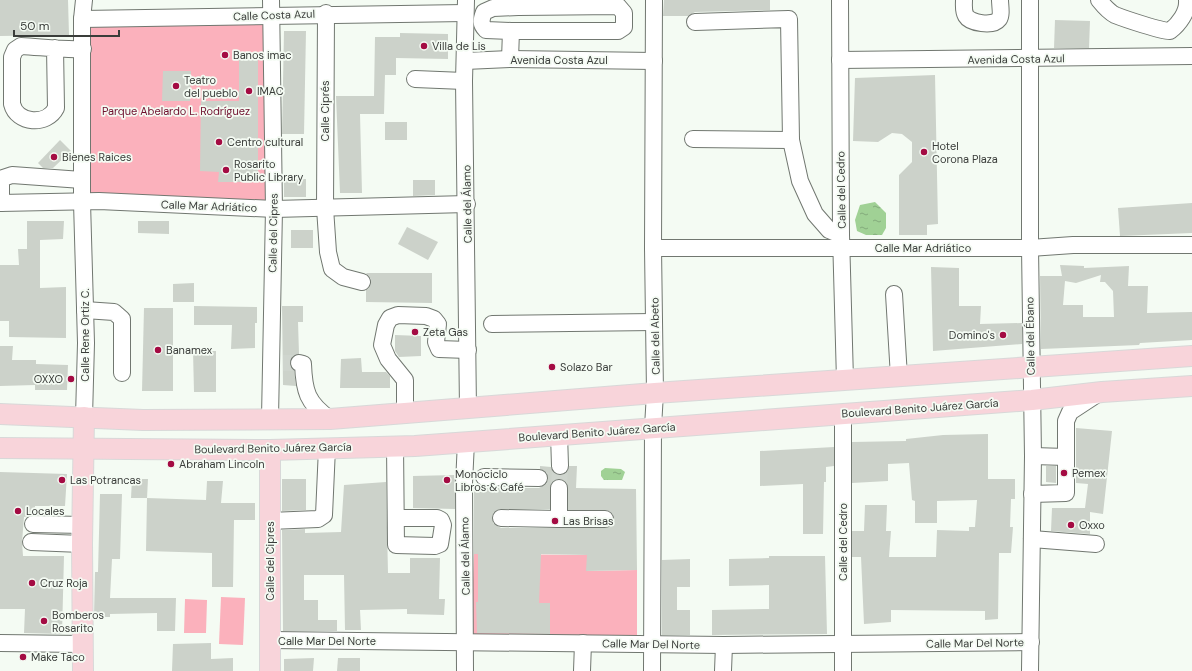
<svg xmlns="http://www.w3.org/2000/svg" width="1192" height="671" font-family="'DM Sans',sans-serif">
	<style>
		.green { fill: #fbb1bc }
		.water { fill: url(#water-ripples) }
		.building { fill: #ccd2ca; fill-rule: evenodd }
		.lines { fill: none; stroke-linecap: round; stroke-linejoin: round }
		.minor-tunnel { stroke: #cfd5ce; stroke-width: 16; stroke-dasharray: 16 8; stroke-linecap: butt }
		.minor-casing { stroke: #717770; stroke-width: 18 }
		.major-casing { stroke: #d8d8d8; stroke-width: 22 }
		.minor { stroke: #fff; stroke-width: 16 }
		.major { stroke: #f8d4da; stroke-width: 20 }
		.poi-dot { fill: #a40b43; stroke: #f4fbf3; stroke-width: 1.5 }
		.labels { text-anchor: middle; stroke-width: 3.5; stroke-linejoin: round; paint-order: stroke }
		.street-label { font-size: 11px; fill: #3a3d3a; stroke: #f4fbf3 }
		.poi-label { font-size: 11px; fill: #3a3d3a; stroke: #f4fbf3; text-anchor: start }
		.park-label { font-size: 11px; fill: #6e0f2d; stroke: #f4fbf3 }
	</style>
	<defs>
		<pattern id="water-ripples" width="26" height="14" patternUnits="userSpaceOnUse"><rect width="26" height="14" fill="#a0d195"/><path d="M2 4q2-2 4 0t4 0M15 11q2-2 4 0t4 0" fill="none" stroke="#83ab7b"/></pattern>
	</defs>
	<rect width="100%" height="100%" fill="#f4fbf3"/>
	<!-- green -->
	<g class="green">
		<polygon points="271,17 274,209 82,202 82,19"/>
		<polygon points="474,554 587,555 587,571 637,570 637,637 471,636"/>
		<polygon points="221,597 245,598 243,645 219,644"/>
		<polygon points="185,599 207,600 206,633 184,633"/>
	</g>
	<!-- water -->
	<g class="water">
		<polygon points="875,202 886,213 886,228 882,235 866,235 857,231 855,220 860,205"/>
		<polygon points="605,468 621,469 625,472 622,480 604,480 601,476 601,471"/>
	</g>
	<!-- building -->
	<g class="building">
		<polygon points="0,0 68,0 69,35 0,36"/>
		<polygon points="664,0 770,0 770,10 695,12 688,16 663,16"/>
		<polygon points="1055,20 1090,21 1089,48 1054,48"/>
		<polygon points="284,31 306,31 304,134 282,134"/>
		<polygon points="400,33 448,34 448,59 396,58 396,75 385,75 384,114 360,114 362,193 340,193 336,96 374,96 375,37 400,37"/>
		<polygon points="239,55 258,55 258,182 218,182 219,172 200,171 201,101 239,101"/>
		<polygon points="163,71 191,71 190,101 162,101"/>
		<polygon points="935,75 938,224 927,225 927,235 899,235 899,175 912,162 912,142 902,134 892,133 878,142 853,141 855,78"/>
		<rect x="385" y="122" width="22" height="18"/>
		<polygon points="60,140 71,151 53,168 43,168 38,163"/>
		<rect x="284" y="179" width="22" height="18"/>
		<polygon points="413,180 435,180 435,195 413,196"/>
		<polygon points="1192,203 1192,233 1120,236 1118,208"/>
		<polygon points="27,221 64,221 63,239 40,240 40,288 66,287 66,338 9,337 9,321 0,321 0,265 19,265 18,249 27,249"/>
		<polygon points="138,221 169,221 169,234 138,233"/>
		<polygon points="407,227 438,242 428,260 398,244"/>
		<rect x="291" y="230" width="22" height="18"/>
		<path d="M1060 265 1084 266V268L1129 266 1128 286H1148L1147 313 1192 312V340L1140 343 1139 345 1041 349 1040 276H1062ZM1101 275 1100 282H1105L1113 291 1114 317H1083V305H1063L1065 281 1076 283Z"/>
		<polygon points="931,267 959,268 959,306 981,306 980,324 1022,323 1022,344 933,351"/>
		<polygon points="366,273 432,273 432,303 366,302 366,290 371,284 371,279"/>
		<polygon points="194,283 194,302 173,302 173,284"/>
		<polygon points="194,306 257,307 257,323 255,323 255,348 231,349 232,325 194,325"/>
		<polygon points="282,306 303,306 303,322 298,322 299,354 292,356 290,361 290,366 294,371 296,386 283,385"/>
		<polygon points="144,308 173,308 173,391 142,391"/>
		<polygon points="395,335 421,336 421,356 399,357 395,351"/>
		<polygon points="0,346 13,346 12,360 36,360 36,364 68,365 67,390 35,390 35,385 0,386"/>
		<polygon points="193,351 216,351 216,392 194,392"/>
		<polygon points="361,358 362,372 386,372 390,376 390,388 340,388 341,359"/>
		<polygon points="1076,428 1112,431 1103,514 1090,512 1090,534 1051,531 1052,508 1085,508 1088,484 1076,483"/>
		<polygon points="988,434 988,479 1015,479 1015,499 1011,499 1010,527 1013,527 1011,553 999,553 998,619 985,620 985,611 891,610 891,622 864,624 861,557 852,557 852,531 864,531 865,505 887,505 886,531 891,531 889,557 936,557 937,530 969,531 969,527 975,527 977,500 937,501 937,523 915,523 915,501 912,500 909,463 888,464 888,481 852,483 852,442 906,441 906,439 943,435"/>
		<polygon points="834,447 834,466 826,467 826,482 824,482 823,534 803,534 803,484 760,486 760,451"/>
		<path d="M540 466 551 467 555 474 560 475 565 474 569 466H577L576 488 636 489 637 570 586 571 587 555 541 554 539 603H550V634L477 633 476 602H478V554H474V488H539L547 483 548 479 547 473 540 469ZM559 479 563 480 567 484 568 510 609 511 613 515V524L605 528H501L493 523V513L501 509H550L551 484Z"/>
		<polygon points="1046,466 1056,466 1056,483 1046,482"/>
		<polygon points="0,472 67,474 65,506 35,506 35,515 24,517 22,542 23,556 64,556 62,634 24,633 25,609 0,609"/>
		<polygon points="455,475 455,509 413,508 413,476"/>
		<polygon points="132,479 148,479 147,498 131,498"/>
		<polygon points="282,479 306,479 306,510 282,511"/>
		<polygon points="207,481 223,481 221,503 255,503 255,520 234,520 233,587 212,587 212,553 146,551 147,498 206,500"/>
		<polygon points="386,482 388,573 410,573 410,558 440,558 439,599 445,599 444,615 407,614 407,609 360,610 361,630 345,630 344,575 304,575 304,600 318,600 318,620 337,620 337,631 283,631 282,530 305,529 305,533 341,532 344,485"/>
		<polygon points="100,494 122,494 120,559 112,559 110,598 176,598 175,631 157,631 157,613 110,614 110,617 94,617 95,572 98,572"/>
		<polygon points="769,556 825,556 827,634 712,635 712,610 769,609 769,585 729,586 729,559 769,558"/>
		<polygon points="690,559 690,587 677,587 677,610 690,610 690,635 662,635 662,560"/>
		<polygon points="211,643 211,659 233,658 233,671 172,671 173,644"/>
		<polygon points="314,658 313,671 284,671 284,659"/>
		<polygon points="338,658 360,658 360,671 337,671"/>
	</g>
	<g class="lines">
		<!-- minor-tunnel -->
		<g class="minor-tunnel">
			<polyline points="283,363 299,363"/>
			<polyline points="559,488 560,466"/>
		</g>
		<defs>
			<g id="minor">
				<polyline points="84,0 82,19 82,202 86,343 84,417"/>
				<polyline points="466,0 464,81 468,409"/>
				<polyline points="840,0 841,235 845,380"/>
				<path d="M964 0C964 5 963 11 966 16 970 23 993 27 999 19 1002 15 1000 5 1000 0"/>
				<polyline points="1030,0 1030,248 1033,456 1030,671"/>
				<path d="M1099 0C1103 5 1109 12 1115 15 1125 19 1161 31 1170 31 1179 24 1188 12 1187 0"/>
				<polyline points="326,13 325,208 328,252 332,269 343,277 362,282"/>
				<polyline points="82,19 465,13"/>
				<polyline points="695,22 789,19 791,140 800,181 815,214 829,230 841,235"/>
				<path d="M55 48 56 108C47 126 17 124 12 104V57L15 50 21 46C41 47 62 50 83 49"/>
				<path d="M510 59 511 31H618L624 27V13L618 6 518 7 493 8 484 12C481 20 480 24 486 30L511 31"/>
				<polyline points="840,60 1192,56"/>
				<polyline points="465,61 510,59 654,61"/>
				<polyline points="415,79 464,81"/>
				<polyline points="693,139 791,140"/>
				<polyline points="0,203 99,201 274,209 467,204"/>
				<polyline points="1,203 1,183 3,178 12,175 82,180"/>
				<polyline points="653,248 1030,248 1073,245 1192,245"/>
				<polyline points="894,294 899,377"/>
				<polyline points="85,310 114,312 122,319 122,373"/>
				<polyline points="492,324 654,322"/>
				<path d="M299 363 303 364C304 391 307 403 330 419"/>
				<polyline points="405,413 405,380 388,359 382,345 386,325 390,318 398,315 426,316 434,319 438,324 436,342 439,349 468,350"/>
				<polyline points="270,418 274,209 271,0"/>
				<polyline points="559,434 560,466"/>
				<polyline points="395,445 396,545 435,546 440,544 443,525 441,520 437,518 402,518 397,521"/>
				<polyline points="1033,456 1066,457"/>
				<polyline points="484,477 539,478"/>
				<polyline points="559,488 559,519 605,519"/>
				<polyline points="1032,494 1066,493 1066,421 1070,412 1099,393"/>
				<polyline points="501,518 559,519"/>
				<polyline points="270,521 318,519 324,515 327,448"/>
				<polyline points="33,524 83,525"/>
				<polyline points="1032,539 1096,544"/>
				<polyline points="31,542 82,544"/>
				<polyline points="271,640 724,645 1031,642"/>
				<polyline points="0,643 83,644"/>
				<polyline points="465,671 464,483 466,442"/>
				<polyline points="582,671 583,643"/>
				<polyline points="652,671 653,427 655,393 653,248 654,0"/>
				<polyline points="723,671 724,645"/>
				<polyline points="843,671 843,413"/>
			</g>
			<g id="major">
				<polyline points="0,414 143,420 330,419 655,393 1192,356"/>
				<polyline points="0,448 270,450 415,446 1032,400 1102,392 1192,386"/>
				<polyline points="83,671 82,544 84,417"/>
				<polyline points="270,671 270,450"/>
			</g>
		</defs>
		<!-- minor casing -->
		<use href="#minor" class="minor-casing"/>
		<!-- major casing -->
		<use href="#major" class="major-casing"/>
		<!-- minor -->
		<use href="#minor" class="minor"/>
		<!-- major -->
		<use href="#major" class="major"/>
	</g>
	<!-- markers -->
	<g class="poi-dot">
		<circle cx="424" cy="46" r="4"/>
		<circle cx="225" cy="55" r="4"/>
		<circle cx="176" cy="86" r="4"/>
		<circle cx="249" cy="91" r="4"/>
		<circle cx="219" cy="142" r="4"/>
		<circle cx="924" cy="152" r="4"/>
		<circle cx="54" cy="157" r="4"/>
		<circle cx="226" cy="170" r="4"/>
		<circle cx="415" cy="332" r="4"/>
		<circle cx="1003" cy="335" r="4"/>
		<circle cx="158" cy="350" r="4"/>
		<circle cx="552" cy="367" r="4"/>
		<circle cx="71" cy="379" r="4"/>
		<circle cx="171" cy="464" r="4"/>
		<circle cx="1064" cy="473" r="4"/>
		<circle cx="62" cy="480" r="4"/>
		<circle cx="447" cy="480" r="4"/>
		<circle cx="18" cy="511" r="4"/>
		<circle cx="555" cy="521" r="4"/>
		<circle cx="1071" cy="525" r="4"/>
		<circle cx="32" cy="583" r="4"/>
		<circle cx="44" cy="621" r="4"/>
		<circle cx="23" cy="657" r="4"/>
	</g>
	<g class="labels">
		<!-- street labels -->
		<g class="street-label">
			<text transform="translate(274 15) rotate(-2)" y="4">Calle Costa Azul</text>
			<text transform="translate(1016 59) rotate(-1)" y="4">Avenida Costa Azul</text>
			<text x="559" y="64">Avenida Costa Azul</text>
			<text transform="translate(325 111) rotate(-90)" y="4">Calle Ciprés</text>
			<text transform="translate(841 190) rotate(-91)" y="4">Calle del Cedro</text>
			<text transform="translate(467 204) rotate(-91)" y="4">Calle del Álamo</text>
			<text transform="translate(209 206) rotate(2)" y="4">Calle Mar Adriático</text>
			<text transform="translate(273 233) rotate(-89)" y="4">Calle del Cipres</text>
			<text x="923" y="252">Calle Mar Adriático</text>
			<text transform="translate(85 335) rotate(-90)" y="4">Calle Rene Ortiz C.</text>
			<text transform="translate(655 336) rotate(-91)" y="4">Calle del Abeto</text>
			<text transform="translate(1030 336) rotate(-91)" y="4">Calle del Ébano</text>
			<text transform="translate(920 408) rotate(-4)" y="4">Boulevard Benito Juárez García</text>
			<text transform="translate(597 432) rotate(-4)" y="4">Boulevard Benito Juárez García</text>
			<text transform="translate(273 448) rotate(-1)" y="4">Boulevard Benito Juárez García</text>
			<text transform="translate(843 542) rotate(-90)" y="4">Calle del Cedro</text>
			<text transform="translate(465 556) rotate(-91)" y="4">Calle del Álamo</text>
			<text transform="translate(270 561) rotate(-90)" y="4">Calle del Cipres</text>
			<text x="327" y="645">Calle Mar Del Norte</text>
			<text transform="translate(975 643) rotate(-1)" y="4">Calle Mar Del Norte</text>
			<text transform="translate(651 644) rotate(1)" y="4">Calle Mar Del Norte</text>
		</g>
		<!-- poi labels -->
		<g class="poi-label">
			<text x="432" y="50">Villa de Lis</text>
			<text x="233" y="59">Banos imac</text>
			<text x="184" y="84">Teatro<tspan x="184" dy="13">del pueblo</tspan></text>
			<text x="257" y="95">IMAC</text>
			<text x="227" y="146">Centro cultural</text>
			<text x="932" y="150">Hotel<tspan x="932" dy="13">Corona Plaza</tspan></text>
			<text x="62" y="161">Bienes Raices</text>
			<text x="234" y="168">Rosarito<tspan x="234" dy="13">Public Library</tspan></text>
			<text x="423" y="336">Zeta Gas</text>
			<text x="995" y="339" text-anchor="end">Domino's</text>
			<text x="166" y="354">Banamex</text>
			<text x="560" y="371">Solazo Bar</text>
			<text x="63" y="383" text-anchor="end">OXXO</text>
			<text x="179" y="468">Abraham Lincoln</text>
			<text x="1072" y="477">Pemex</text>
			<text x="455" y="478">Monociclo<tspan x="455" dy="13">Libros &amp; Café</tspan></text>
			<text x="70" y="484">Las Potrancas</text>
			<text x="26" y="515">Locales</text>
			<text x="563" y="525">Las Brisas</text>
			<text x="1079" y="529">Oxxo</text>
			<text x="40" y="587">Cruz Roja</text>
			<text x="52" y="619">Bomberos<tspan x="52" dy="13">Rosarito</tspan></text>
			<text x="31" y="661">Make Taco</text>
		</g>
		<!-- park labels -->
		<g class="park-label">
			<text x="176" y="115">Parque Abelardo L. Rodríguez</text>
		</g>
	</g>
	<!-- scale -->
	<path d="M14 30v6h105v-6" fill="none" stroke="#3a3d3a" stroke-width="2"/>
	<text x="20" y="30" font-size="12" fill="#3a3d3a" stroke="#f4fbf3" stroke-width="3" paint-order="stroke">50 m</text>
</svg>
